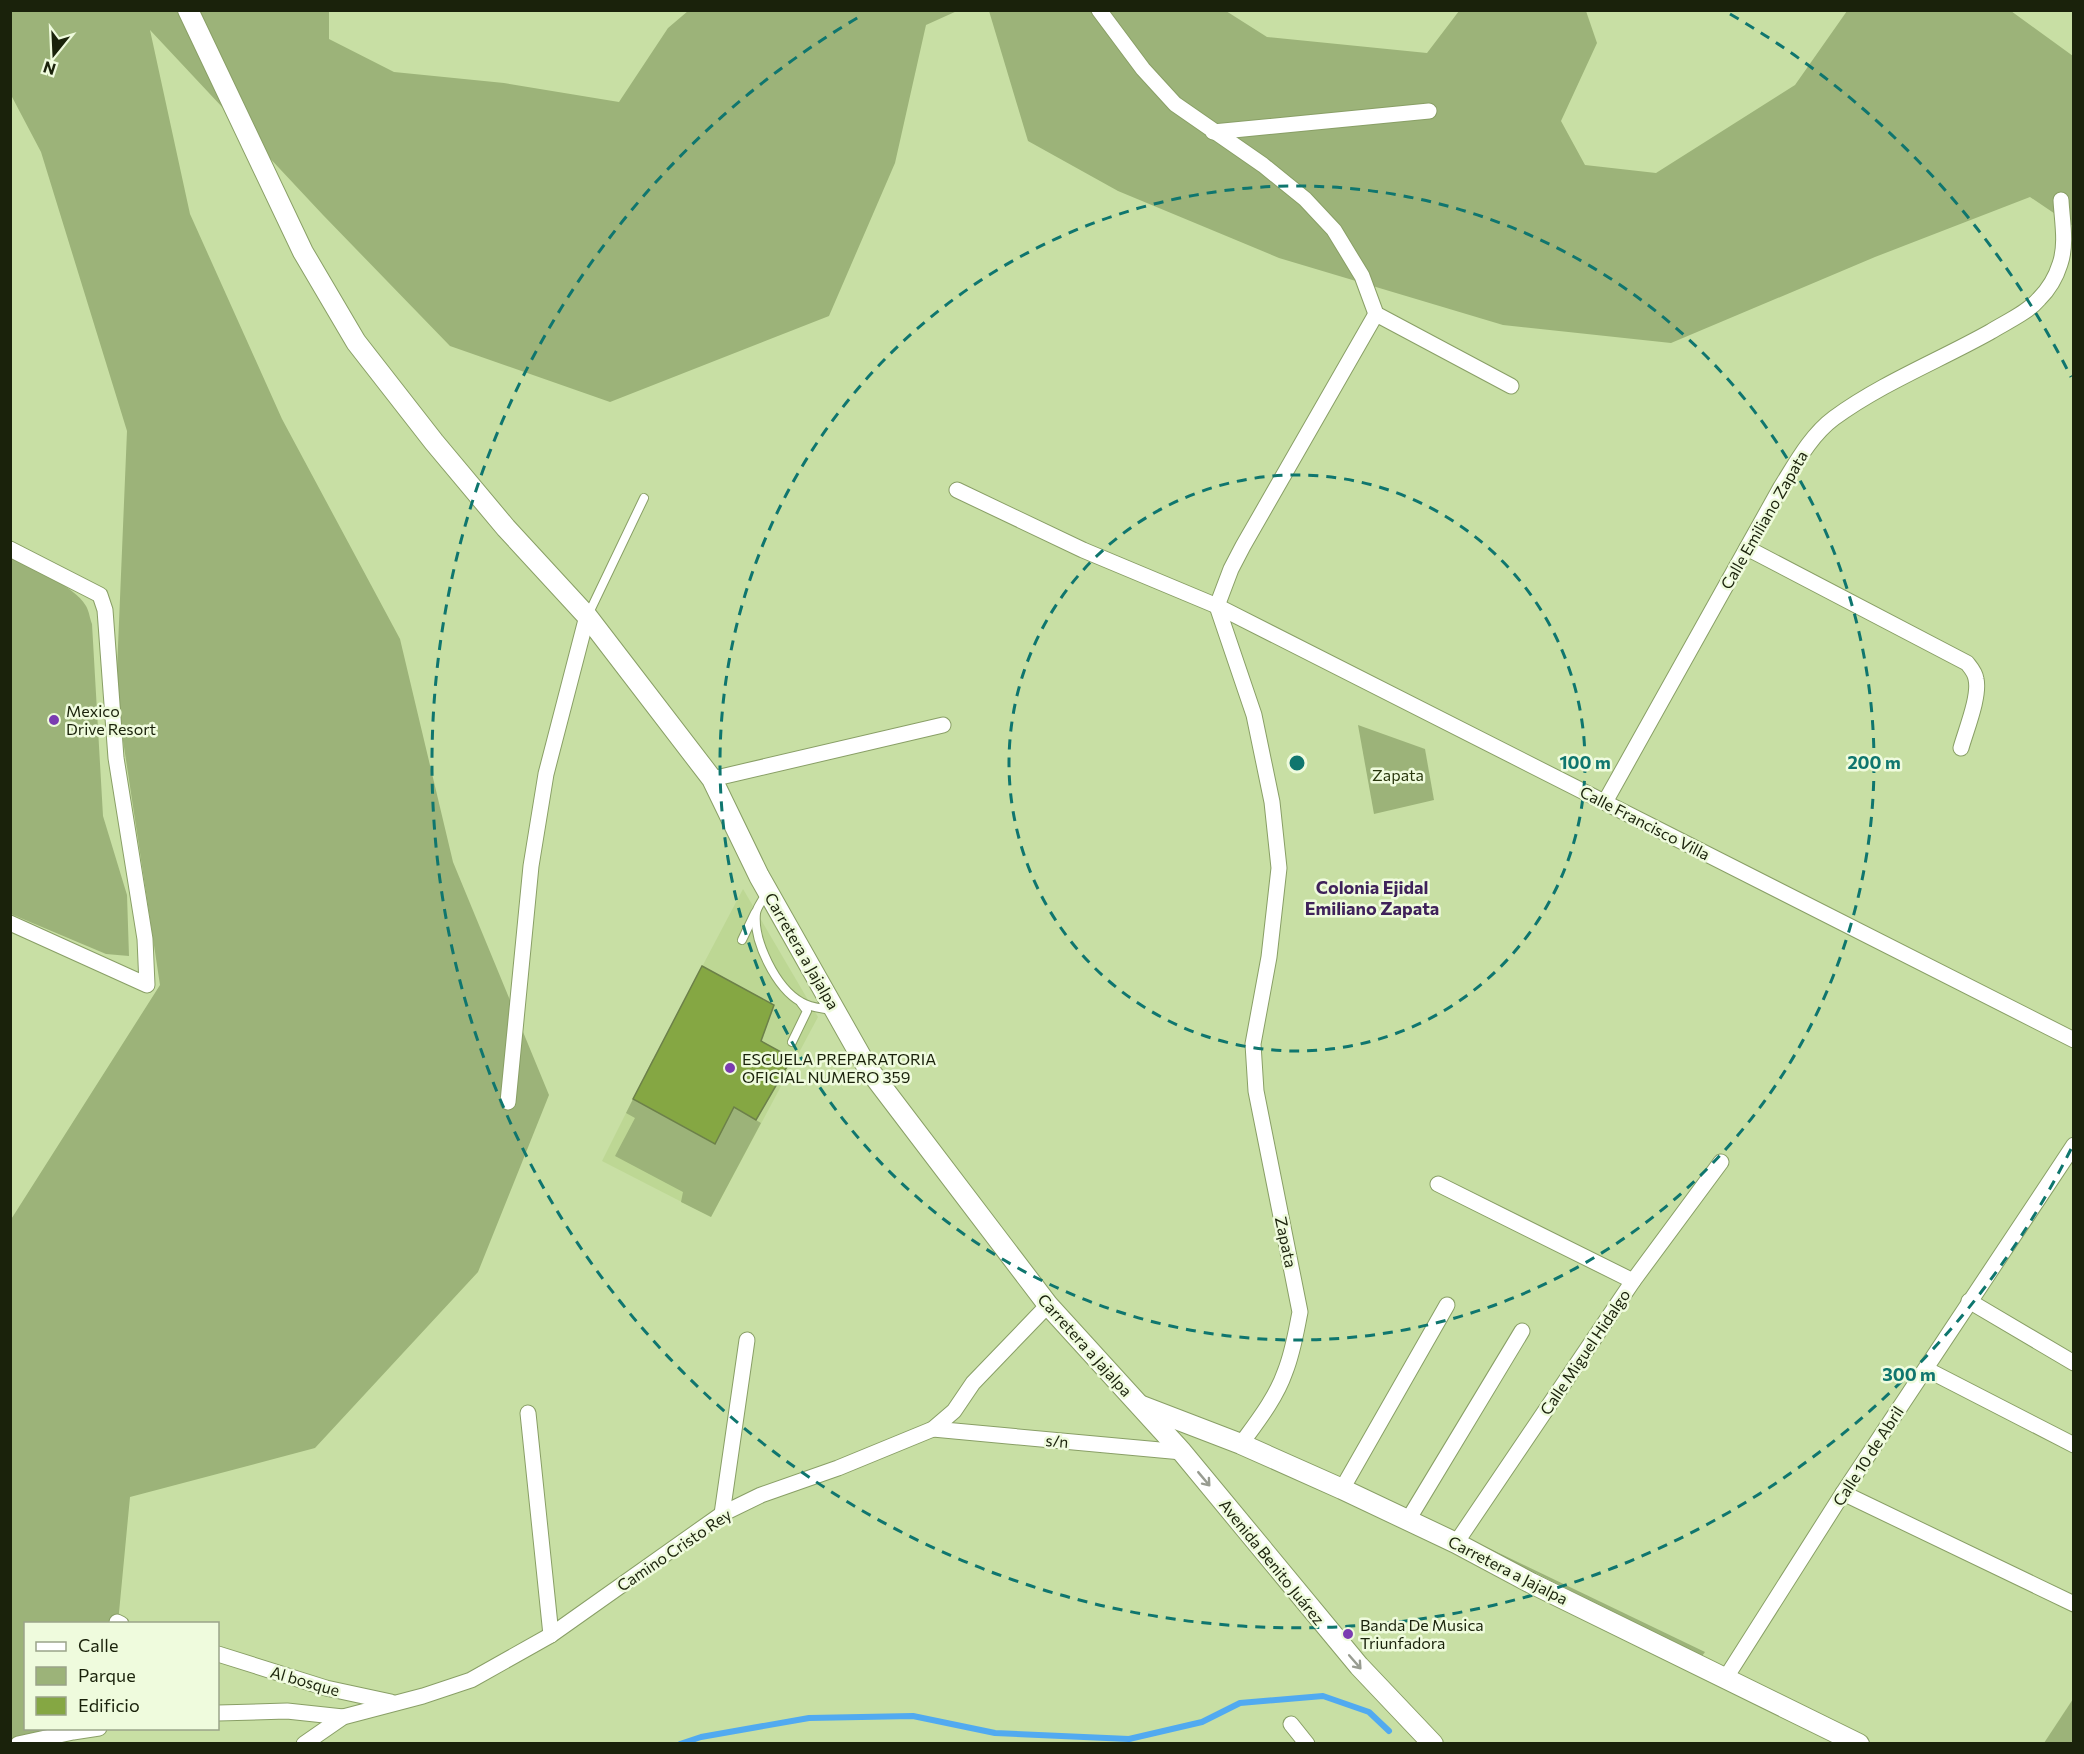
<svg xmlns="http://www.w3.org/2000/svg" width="2084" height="1754" font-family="Commissioner,sans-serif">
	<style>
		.built { fill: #bdd794 }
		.green { fill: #9cb379 }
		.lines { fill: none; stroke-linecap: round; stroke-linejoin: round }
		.stream { stroke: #51aaf0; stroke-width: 6 }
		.building { fill: #85a743; stroke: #6c8049; stroke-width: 1.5 }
		.service-casing { stroke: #899f66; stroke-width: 10 }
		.minor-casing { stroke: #899f66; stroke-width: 17 }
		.tertiary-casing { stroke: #899f66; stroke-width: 22 }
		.service { stroke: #fff; stroke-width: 8 }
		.minor { stroke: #fff; stroke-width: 15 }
		.tertiary { stroke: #fff; stroke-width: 20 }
		.oneway { stroke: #989c91 }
		.ring { fill: none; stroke: #0f766e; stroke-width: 3; stroke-dasharray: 10 8 }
		.poi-dot { fill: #7b3cb1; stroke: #effbdd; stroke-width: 2 }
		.labels { text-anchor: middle; stroke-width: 5; stroke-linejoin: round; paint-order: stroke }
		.street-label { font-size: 16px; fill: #1a220b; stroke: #effbdd }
		.poi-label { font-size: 16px; fill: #1a220b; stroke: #effbdd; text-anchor: start }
		.park-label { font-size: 16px; fill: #29370d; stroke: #effbdd }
		.neighbourhood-label { font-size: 18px; font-weight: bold; fill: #3f225a; stroke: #effbdd }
		.centre { fill: #0f766e; stroke: #effbdd; stroke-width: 3 }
		.ring-label { font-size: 18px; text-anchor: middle; font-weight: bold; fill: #0f766e; stroke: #effbdd; stroke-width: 5; stroke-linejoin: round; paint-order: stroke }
	</style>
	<rect width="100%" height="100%" fill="#c8dfa4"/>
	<!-- built -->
	<polygon class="built" points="743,889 818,1017 711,1217 602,1161 646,1073"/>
	<!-- green -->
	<g class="green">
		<polygon points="11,11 329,11 329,39 394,72 504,83 619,102 668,28 688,11 957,11 926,25 895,163 829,316 610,402 450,346 323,215 150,30 190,214 282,419 400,639 453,862 549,1095 478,1272 315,1448 130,1497 118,1623 26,1624 26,1728 71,1729 58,1743 11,1743 10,1221 160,985 116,694 127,431 41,152 11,95"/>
		<polygon points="989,11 1226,11 1267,37 1427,53 1459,11 1586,11 1597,43 1561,121 1585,165 1656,173 1795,85 1847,11 2011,11 2073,56 2073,226 2030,197 1875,257 1671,343 1503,325 1279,258 1118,191 1028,141"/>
		<path d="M11 558C32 569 74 585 86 606 89 611 90 619 92 624L103 816 127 895 129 956 106 954 11 914Z"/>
		<polygon points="1358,725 1425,749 1434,800 1374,814"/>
		<polygon points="653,1059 761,1123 711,1217 681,1202 683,1192 615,1156 635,1118 626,1113 633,1099 714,1144 727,1120 646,1073"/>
		<polygon points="1397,1504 1705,1652 1702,1656"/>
		<polygon points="2073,1699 2073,1743 2044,1743"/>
	</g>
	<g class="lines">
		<!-- stream -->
		<polyline class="stream" points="680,1744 701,1737 809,1718 913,1716 995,1733 1129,1739 1202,1722 1240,1703 1323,1696 1369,1712 1389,1731"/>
	</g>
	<!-- building -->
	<polygon class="building" points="702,966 774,1005 761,1041 792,1058 756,1120 734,1107 715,1144 633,1099"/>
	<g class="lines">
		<defs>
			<g id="service">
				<polyline points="588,615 644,498"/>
				<path d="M767 893C763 899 757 907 756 913 753 941 776 988 801 1002 810 1008 822 1008 832 1010"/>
				<polyline points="742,940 755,913"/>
				<polyline points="792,1042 807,1011 801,1003"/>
			</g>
			<g id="minor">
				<polyline points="1099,10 1143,69 1175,104 1263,165 1305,199 1334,230 1362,276 1376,314 1511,386"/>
				<polyline points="1213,132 1429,111"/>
				<polyline points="957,490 1083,550 1217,606 2074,1040"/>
				<path d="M1747 548 1967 663C1971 668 1975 672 1976 679 1980 696 1966 730 1961 748"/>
				<polyline points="10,549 100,595 105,610 116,758 145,939 147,985 10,923"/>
				<path d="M1217 606 1254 715 1272 802 1279 868 1269 957 1253 1044 1256 1091 1300 1312C1296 1332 1293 1352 1285 1372 1276 1398 1257 1422 1241 1444"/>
				<polyline points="1217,606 1231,569 1243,546 1376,314"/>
				<polyline points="712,779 943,725"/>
				<path d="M1605 802 1781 487C1796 463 1811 435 1834 418 1882 383 1938 361 1990 332 2006 322 2027 313 2039 299 2049 289 2056 277 2060 264 2067 244 2062 220 2061 200"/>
				<polyline points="508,1102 531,866 546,774 587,616"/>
				<polyline points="1438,1184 1633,1281"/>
				<polyline points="1969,1301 2074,1363"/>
				<polyline points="1926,1369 2074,1445"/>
				<polyline points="528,1413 551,1635"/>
				<polyline points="933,1429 1182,1452"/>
				<polyline points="1342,1489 1447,1305"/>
				<polyline points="1843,1493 2074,1604"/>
				<polyline points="722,1514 747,1340"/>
				<polyline points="1408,1520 1522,1331"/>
				<polyline points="1456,1543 1633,1281 1721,1162"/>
				<polyline points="117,1622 121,1624"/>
				<polyline points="218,1654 326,1688 391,1702"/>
				<polyline points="1725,1679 1843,1493 2074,1145"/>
				<polyline points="218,1713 287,1711 343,1717"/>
				<polyline points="1291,1724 1307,1744"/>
				<polyline points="18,1744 73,1732 99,1728"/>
				<polyline points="304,1744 343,1717 423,1696 471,1680 551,1635 722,1514 761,1495 838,1468 933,1429 954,1411 973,1383 1048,1305"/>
			</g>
			<g id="tertiary">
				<polyline points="188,10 303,252 356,342 434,442 506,528 587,616 712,779 759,876 867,1067 1048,1305 1182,1452 1359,1666 1433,1744"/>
				<polyline points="1142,1406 1241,1444 1342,1489 1456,1543 1531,1583 1859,1744"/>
			</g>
		</defs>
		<!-- service casing -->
		<use href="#service" class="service-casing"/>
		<!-- minor casing -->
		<use href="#minor" class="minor-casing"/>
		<!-- tertiary casing -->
		<use href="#tertiary" class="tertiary-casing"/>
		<!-- service -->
		<use href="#service" class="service"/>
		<!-- minor -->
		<use href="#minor" class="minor"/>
		<!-- tertiary -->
		<use href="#tertiary" class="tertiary"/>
	</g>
	<!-- one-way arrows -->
	<defs><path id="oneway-shaft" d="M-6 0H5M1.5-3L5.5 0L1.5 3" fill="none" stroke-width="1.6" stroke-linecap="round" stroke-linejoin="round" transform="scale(1.5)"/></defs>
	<g class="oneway">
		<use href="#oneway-shaft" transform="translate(1204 1479) rotate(50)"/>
		<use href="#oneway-shaft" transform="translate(1355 1662) rotate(49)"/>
	</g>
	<!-- distance rings -->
	<g class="ring">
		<circle cx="1297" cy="763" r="288"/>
		<circle cx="1297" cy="763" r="577"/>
		<path d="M2071 1149A865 865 0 1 1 864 14M1730 14A865 865 0 0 1 2071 377"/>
	</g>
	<!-- markers -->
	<g class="poi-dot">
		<circle cx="54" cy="720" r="6"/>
		<circle cx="730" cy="1068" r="6"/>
		<circle cx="1348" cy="1634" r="6"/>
	</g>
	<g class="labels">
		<!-- street labels -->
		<g class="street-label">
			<text transform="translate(1764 520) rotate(-60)" y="6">Calle Emiliano Zapata</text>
			<text transform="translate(1645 823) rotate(27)" y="6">Calle Francisco Villa</text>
			<text transform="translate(802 951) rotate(60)" y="6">Carretera a Jajalpa</text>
			<text transform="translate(1286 1242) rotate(78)" y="6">Zapata</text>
			<text transform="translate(1085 1345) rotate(48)" y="6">Carretera a Jajalpa</text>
			<text transform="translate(1585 1352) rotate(-56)" y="6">Calle Miguel Hidalgo</text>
			<text transform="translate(1057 1441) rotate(5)" y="6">s/n</text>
			<text transform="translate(1868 1456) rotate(-57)" y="6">Calle 10 de Abril</text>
			<text transform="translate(674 1550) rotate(-34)" y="6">Camino Cristo Rey</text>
			<text transform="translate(1272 1562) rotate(51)" y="6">Avenida Benito Juárez</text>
			<text transform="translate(1508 1570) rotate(27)" y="6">Carretera a Jajalpa</text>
			<text transform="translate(305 1681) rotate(16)" y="6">Al bosque</text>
		</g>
		<!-- poi labels -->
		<g class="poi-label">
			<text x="66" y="717">Mexico<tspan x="66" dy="18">Drive Resort</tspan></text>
			<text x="742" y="1065">ESCUELA PREPARATORIA<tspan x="742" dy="18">OFICIAL NUMERO 359</tspan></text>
			<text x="1360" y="1631">Banda De Musica<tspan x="1360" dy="18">Triunfadora</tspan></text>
		</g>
		<!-- park labels -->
		<g class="park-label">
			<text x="1398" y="781">Zapata</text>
		</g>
		<!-- neighbourhood labels -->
		<g class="neighbourhood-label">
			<text x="1372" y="894">Colonia Ejidal<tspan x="1372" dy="21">Emiliano Zapata</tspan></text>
		</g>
	</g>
	<circle cx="1297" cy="763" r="9" class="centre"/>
	<g class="ring-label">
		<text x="1585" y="769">100 m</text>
		<text x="1874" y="769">200 m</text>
		<text x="1909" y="1381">300 m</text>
	</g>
	<!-- border -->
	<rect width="2084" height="1754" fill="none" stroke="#1a220b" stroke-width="24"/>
	<!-- legend -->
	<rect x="24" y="1622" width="195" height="108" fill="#effbdd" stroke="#9aa489" stroke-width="1.5"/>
	<rect x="36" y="1642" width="30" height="9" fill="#ffffff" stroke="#9aa489" stroke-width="1.5"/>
	<text x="78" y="1652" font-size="18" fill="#1a220b">Calle</text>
	<rect x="36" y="1667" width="30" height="18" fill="#9cb379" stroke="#9aa489" stroke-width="1.5"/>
	<text x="78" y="1682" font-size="18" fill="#1a220b">Parque</text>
	<rect x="36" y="1697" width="30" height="18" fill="#85a743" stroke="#9aa489" stroke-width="1.5"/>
	<text x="78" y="1712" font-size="18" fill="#1a220b">Edificio</text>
	<!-- north arrow -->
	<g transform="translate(54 54) rotate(198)" stroke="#effbdd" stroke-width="4.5" paint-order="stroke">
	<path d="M0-4.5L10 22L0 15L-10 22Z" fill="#1a220b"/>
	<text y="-9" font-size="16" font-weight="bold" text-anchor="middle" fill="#1a220b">N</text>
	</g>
</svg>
